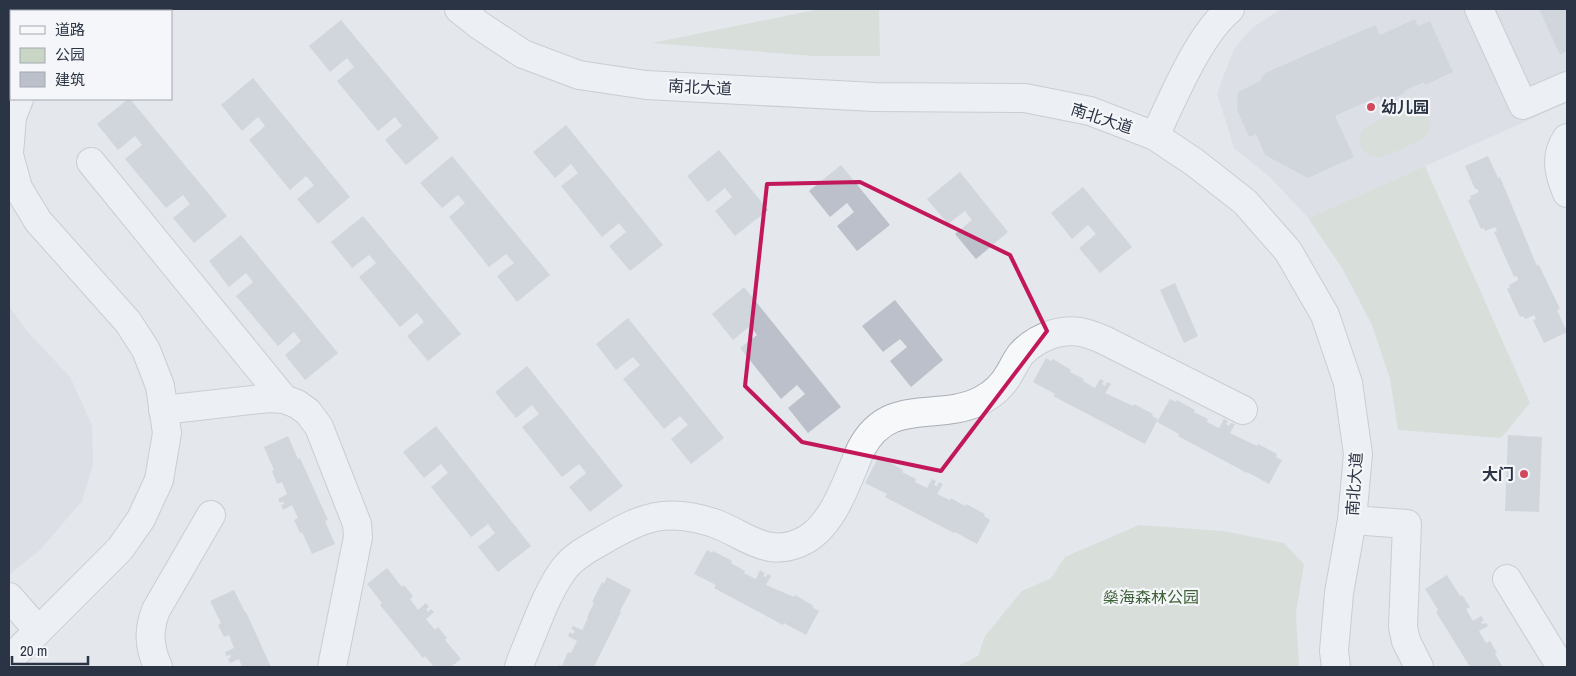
<svg xmlns="http://www.w3.org/2000/svg" width="1576" height="676" font-family="'Archivo Narrow','Noto Sans SC',sans-serif">
	<style>
		.built { fill: #d2d6de }
		.green { fill: #c9d6c5 }
		.building { fill: #bbc0ca }
		.lines { fill: none; stroke-linecap: round; stroke-linejoin: round }
		.minor-casing { stroke: #a9aeb7; stroke-width: 30 }
		.minor { stroke: #f7f8fa; stroke-width: 28 }
		.marked { fill: none; stroke: #c2185b; stroke-width: 4; stroke-linejoin: round }
		.poi-dot { fill: #d1495b; stroke: #f4f6f9; stroke-width: 2 }
		.labels { text-anchor: middle; stroke-width: 4.5; stroke-linejoin: round; paint-order: stroke }
		.street-label { font-size: 16px; fill: #2b3445; stroke: #f4f6f9 }
		.poi-label { font-size: 16px; font-weight: bold; fill: #2b3445; stroke: #f4f6f9; text-anchor: start }
		.park-label { font-size: 16px; fill: #3f6138; stroke: #f4f6f9 }
	</style>
	<rect width="100%" height="100%" fill="#e4e7ec"/>
	<!-- built -->
	<g class="built">
		<polygon points="1284,9 1567,9 1567,103 1308,218 1271,178 1234,148 1217,93 1234,49 1252,28 1276,12"/>
		<polygon points="9,306 26,330 70,377 92,425 93,465 82,501 40,550 9,575"/>
	</g>
	<!-- green -->
	<g class="green">
		<polygon points="820,9 879,9 880,56 813,56 652,43"/>
		<path d="M1413 107C1425 111 1437 123 1426 136 1421 141 1392 154 1384 156 1367 162 1352 144 1364 129 1370 122 1403 109 1413 107Z"/>
		<polygon points="1425,166 1530,403 1501,438 1398,430 1390,379 1372,325 1342,268 1308,218"/>
		<polygon points="1139,525 1223,531 1284,543 1304,564 1296,613 1299,667 956,667 978,656 985,636 1022,591 1051,578 1065,557"/>
	</g>
	<!-- building -->
	<g class="building">
		<polygon points="1539,9 1567,9 1567,51 1560,55"/>
		<polygon points="1415,19 1418,26 1430,21 1453,72 1425,85 1424,82 1404,91 1405,93 1382,103 1379,96 1335,116 1354,157 1308,178 1265,155 1256,134 1249,137 1237,110 1238,92 1260,81 1265,73 1375,25 1380,35"/>
		<polygon points="341,20 439,138 406,165 385,140 402,126 395,117 378,131 337,81 354,67 347,58 330,72 309,46"/>
		<polygon points="253,78 350,197 318,224 297,199 314,185 306,176 290,190 249,140 265,126 258,117 242,131 221,105"/>
		<polygon points="128,99 130,99 227,216 194,243 173,218 190,204 183,195 166,208 125,159 142,145 135,136 118,150 97,124"/>
		<polygon points="566,125 663,245 630,271 609,246 626,232 619,223 602,237 561,186 578,173 571,164 555,178 533,152"/>
		<polygon points="719,150 768,210 735,236 715,211 732,197 725,188 708,202 687,176"/>
		<polygon points="452,156 550,275 517,302 497,276 514,263 506,254 489,267 449,217 465,203 458,195 442,208 420,183"/>
		<polygon points="1488,156 1498,178 1500,177 1537,266 1539,265 1560,309 1557,310 1567,332 1544,343 1533,320 1536,319 1534,315 1525,319 1523,316 1520,317 1507,289 1510,287 1509,285 1518,280 1517,276 1514,277 1494,232 1497,231 1495,227 1485,231 1484,228 1481,229 1468,200 1471,199 1470,196 1479,192 1477,189 1475,189 1465,166"/>
		<polygon points="841,165 890,225 857,251 837,226 854,212 847,203 830,217 809,191"/>
		<polygon points="960,172 1008,232 976,259 955,234 972,220 965,211 948,224 927,199"/>
		<polygon points="1083,187 1132,247 1100,273 1079,248 1096,234 1088,225 1072,239 1051,213"/>
		<polygon points="363,216 461,334 428,361 407,336 424,322 417,313 400,327 359,277 376,263 369,255 352,268 331,242"/>
		<polygon points="241,235 338,353 305,380 285,355 301,341 294,332 278,346 236,296 253,282 246,273 229,287 209,261"/>
		<polygon points="1175,283 1198,336 1184,343 1160,290"/>
		<polygon points="744,287 841,407 808,433 788,408 805,394 797,385 781,399 740,348 757,335 750,326 733,340 712,314"/>
		<polygon points="895,300 943,360 911,387 890,361 907,347 900,339 883,352 862,326"/>
		<polygon points="628,318 724,438 691,464 671,439 688,425 680,416 664,429 623,379 640,365 633,357 616,370 596,344"/>
		<polygon points="1046,358 1051,361 1053,359 1071,370 1070,372 1084,379 1083,381 1095,388 1100,379 1104,381 1102,384 1105,386 1107,382 1111,384 1105,393 1133,406 1134,404 1153,414 1152,416 1158,419 1145,444 1053,396 1055,394 1033,382"/>
		<polygon points="527,366 623,486 590,512 569,487 586,473 579,464 562,477 522,427 539,414 532,405 516,418 495,392"/>
		<polygon points="1170,399 1176,402 1177,400 1195,410 1194,412 1208,419 1207,422 1219,428 1224,419 1228,421 1226,424 1229,426 1231,423 1235,424 1230,433 1257,446 1258,444 1277,454 1276,457 1282,460 1269,484 1247,472 1247,473 1178,436 1179,434 1157,422"/>
		<polygon points="436,426 531,546 498,572 478,547 495,533 488,524 471,537 431,487 448,473 441,464 424,478 403,452"/>
		<polygon points="1508,435 1542,437 1539,512 1505,511"/>
		<polygon points="288,436 298,459 300,458 328,520 325,521 335,544 312,554 302,532 300,533 294,520 298,518 292,505 283,510 281,505 284,504 283,501 280,503 278,499 287,494 282,482 277,484 272,471 274,470 264,447"/>
		<polygon points="878,458 884,461 884,459 903,470 902,472 916,479 915,482 927,488 932,479 936,481 934,485 937,486 939,482 943,484 937,494 950,500 951,498 965,506 966,504 985,514 984,516 990,520 977,544 955,532 954,533 885,497 887,494 865,483"/>
		<polygon points="707,550 712,553 713,551 732,561 731,563 745,571 744,573 756,579 760,570 765,573 763,576 766,577 768,574 771,576 766,585 794,597 795,595 814,606 812,607 819,611 806,635 784,623 783,625 714,588 716,585 694,574"/>
		<polygon points="387,568 402,587 404,585 413,596 410,599 418,610 426,603 429,607 426,609 428,612 431,609 434,612 426,619 435,630 438,627 447,638 445,640 461,659 451,667 434,667 425,656 423,658 380,605 382,603 367,584"/>
		<polygon points="1447,575 1460,596 1462,595 1470,607 1466,609 1473,621 1481,616 1484,620 1481,622 1482,624 1486,623 1488,626 1479,631 1486,643 1490,641 1497,653 1495,654 1503,667 1470,667 1436,612 1438,610 1425,589"/>
		<polygon points="607,577 631,590 620,611 621,612 594,667 558,667 559,665 562,666 568,652 571,653 577,641 568,636 570,632 573,634 575,631 571,629 573,626 582,630 588,618 587,617 594,603 592,602 602,582 604,584"/>
		<polygon points="234,590 245,612 246,612 271,667 242,667 239,659 230,663 228,659 231,657 230,655 226,656 225,652 234,648 229,635 224,637 218,625 221,623 210,601"/>
	</g>
	<g class="lines">
		<defs>
			<g id="minor">
				<polyline points="459,9 479,25 523,54 579,75 646,85 874,97 1025,98 1090,111 1155,136 1194,162 1245,202 1288,251 1325,315 1348,383 1358,454 1352,520 1339,593 1334,651 1336,667"/>
				<polyline points="1479,9 1523,105 1567,86"/>
				<polyline points="117,11 124,9"/>
				<path d="M1155 136C1173 98 1198 36 1230 9"/>
				<path d="M1567 138C1554 156 1559 174 1567 193"/>
				<polyline points="9,153 12,117 19,99"/>
				<polyline points="9,155 18,188 38,221 128,322 146,350 160,386 167,433 159,480 141,519 120,549 9,660"/>
				<polyline points="91,162 284,399"/>
				<polyline points="163,410 269,398 284,399 297,404 308,412 319,427 357,524 358,537 332,667"/>
				<polyline points="1352,520 1407,524 1403,627 1406,641 1419,667"/>
				<polyline points="1507,579 1561,667"/>
				<polyline points="9,597 38,630"/>
				<path d="M158 667C149 647 148 630 156 610L211 515"/>
				<path d="M519 667 522 658C534 631 546 593 564 569 573 557 587 549 600 542 642 517 666 507 714 523 747 535 769 561 807 539 835 522 848 478 861 449 889 395 938 423 982 400 993 394 1003 385 1009 374 1013 368 1016 360 1021 354 1029 345 1041 338 1053 334 1072 328 1086 332 1104 340L1243 410"/>
			</g>
		</defs>
		<!-- minor casing -->
		<use href="#minor" class="minor-casing"/>
		<!-- minor -->
		<use href="#minor" class="minor"/>
	</g>
	<!-- marked area -->
	<path d="M0 0H1576V676H0ZM860 182 1010 255 1047 331 941 471 802 442 745 386 767 184Z" fill="#e4e7ec" fill-opacity=".55" fill-rule="evenodd"/>
	<path class="marked" d="M860 182 1010 255 1047 331 941 471 802 442 745 386 767 184Z"/>
	<!-- markers -->
	<g class="poi-dot">
		<circle cx="1371" cy="107" r="5"/>
		<circle cx="1524" cy="474" r="5"/>
	</g>
	<g class="labels">
		<!-- street labels -->
		<g class="street-label">
			<text transform="translate(700 87) rotate(3)" y="6">南北大道</text>
			<text transform="translate(1102 118) rotate(18)" y="6">南北大道</text>
			<text transform="translate(1354 484) rotate(-86)" y="6">南北大道</text>
		</g>
		<!-- poi labels -->
		<g class="poi-label">
			<text x="1381" y="113">幼儿园</text>
			<text x="1514" y="480" text-anchor="end">大门</text>
		</g>
		<!-- park labels -->
		<g class="park-label">
			<text x="1151" y="603">燊海森林公园</text>
		</g>
	</g>
	<!-- border -->
	<rect width="1576" height="676" fill="none" stroke="#2b3445" stroke-width="20"/>
	<!-- legend -->
	<rect x="10" y="10" width="162" height="90" fill="#f4f6f9" stroke="#a4a8b1"/>
	<rect x="20" y="26" width="25" height="8" fill="#f7f8fa" stroke="#a4a8b1"/>
	<text x="55" y="35" font-size="15" fill="#2b3445">道路</text>
	<rect x="20" y="48" width="25" height="15" fill="#c9d6c5" stroke="#a4a8b1"/>
	<text x="55" y="60" font-size="15" fill="#2b3445">公园</text>
	<rect x="20" y="72" width="25" height="15" fill="#bbc0ca" stroke="#a4a8b1"/>
	<text x="55" y="85" font-size="15" fill="#2b3445">建筑</text>
	<!-- scale -->
	<path d="M12 656v8h76v-8" fill="none" stroke="#2b3445" stroke-width="2.5"/>
	<text x="20" y="656" font-size="15" fill="#2b3445" stroke="#f4f6f9" stroke-width="4" paint-order="stroke">20 m</text>
</svg>
